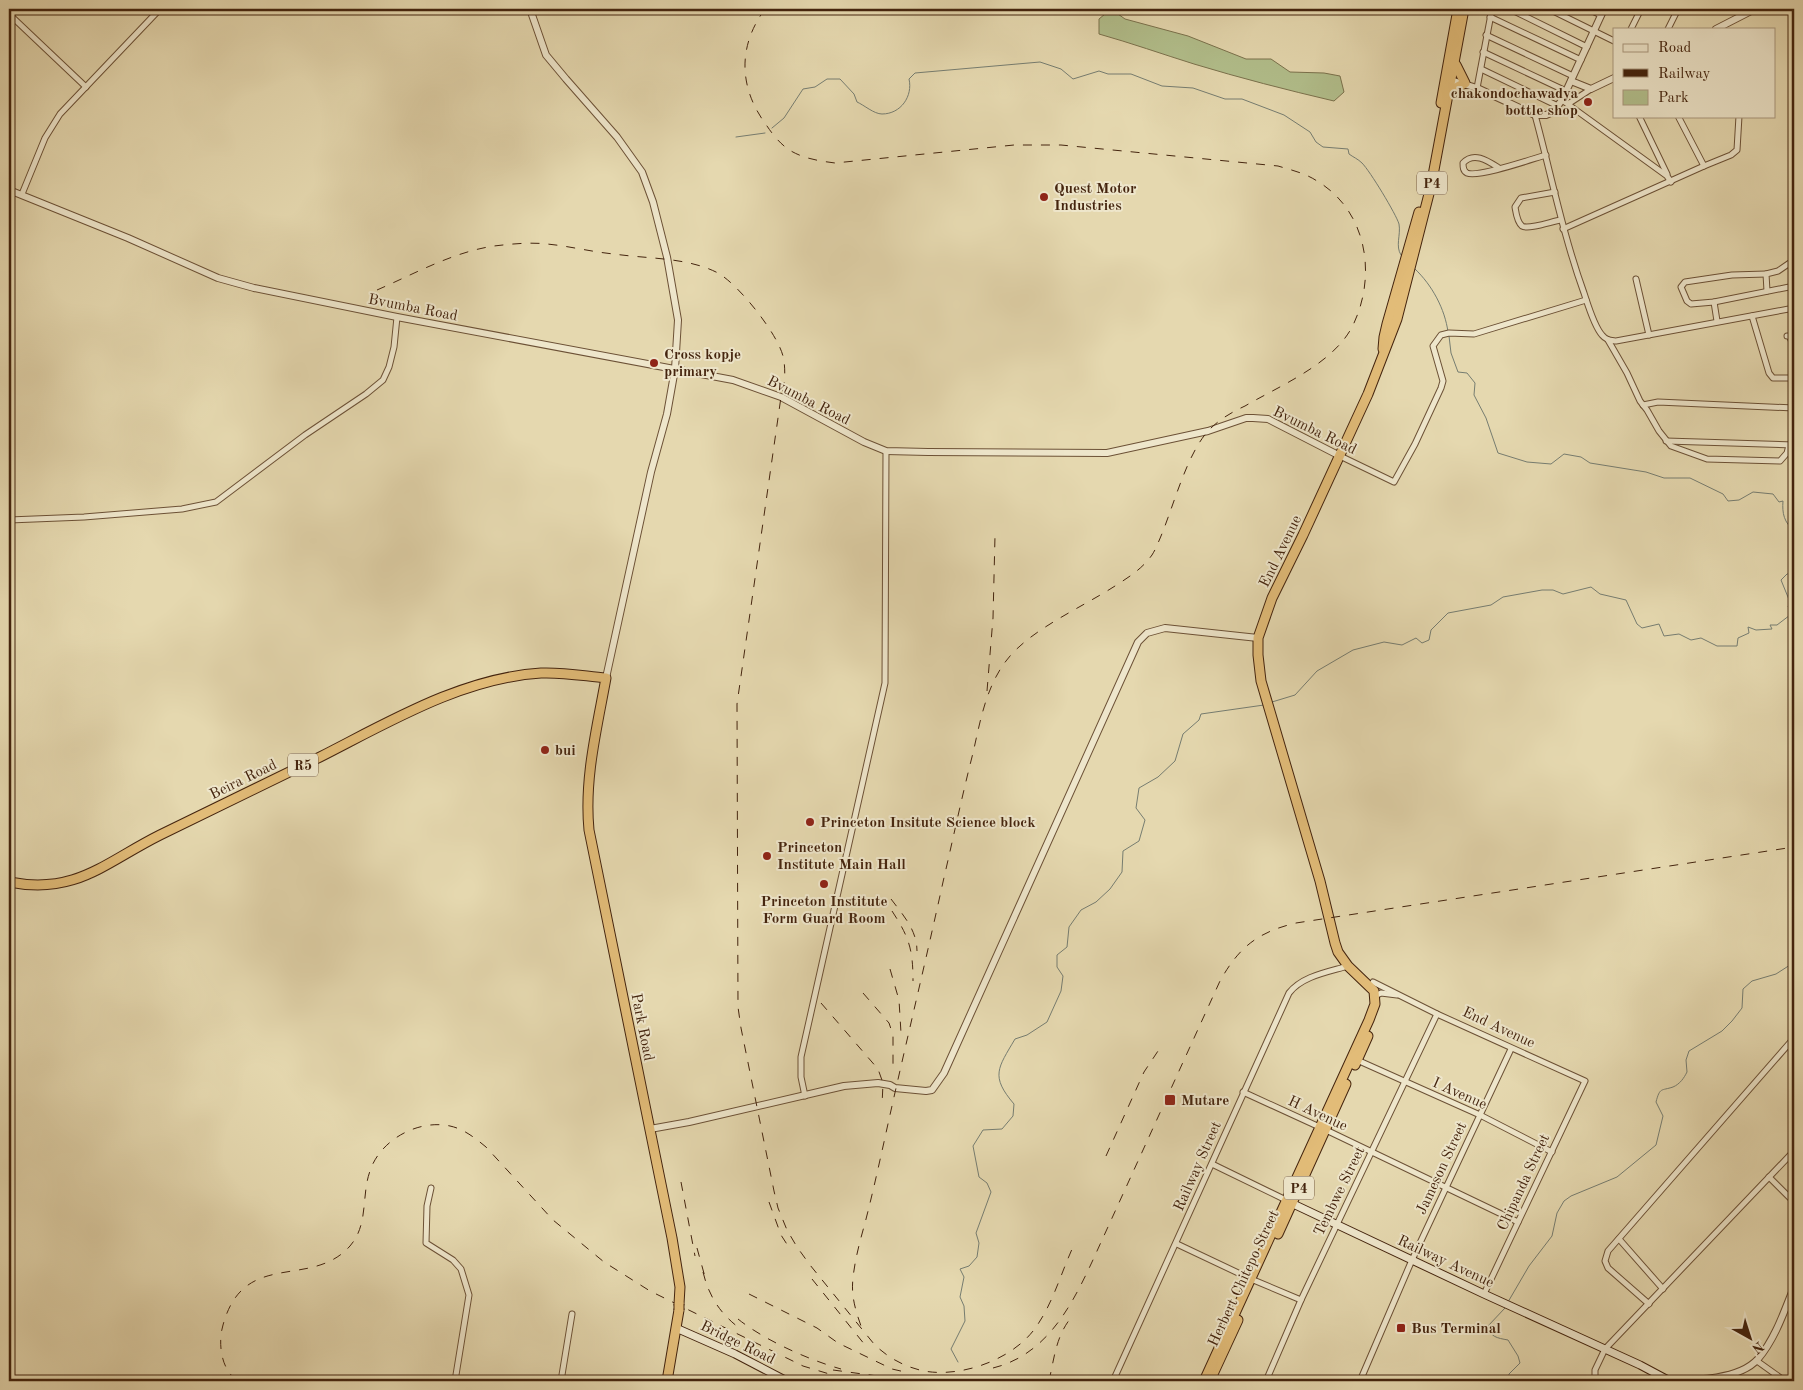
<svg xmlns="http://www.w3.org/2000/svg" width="1803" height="1390" font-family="'Old Standard TT',serif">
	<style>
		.green { fill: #b2bf8c; stroke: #7b724d }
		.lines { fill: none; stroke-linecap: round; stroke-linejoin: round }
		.stream { stroke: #767d71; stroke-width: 1 }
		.minor-casing { stroke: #6c5136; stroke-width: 7 }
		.tertiary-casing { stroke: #6c5136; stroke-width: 8 }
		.secondary-casing { stroke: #44240e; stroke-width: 9 }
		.trunk-casing { stroke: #44240e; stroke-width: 11 }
		.minor { stroke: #eee6cb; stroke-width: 5 }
		.tertiary { stroke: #eee6cb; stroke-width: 6 }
		.secondary { stroke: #eee6cb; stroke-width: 7 }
		.trunk { stroke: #e2bc78; stroke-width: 9 }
		.rail { stroke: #44240e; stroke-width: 1; stroke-dasharray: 9 9; stroke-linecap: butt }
		.trunk-bridge-casing { stroke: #44240e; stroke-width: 11; stroke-linecap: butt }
		.trunk-bridge { stroke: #e2bc78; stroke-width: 9 }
		.poi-dot { fill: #8f2418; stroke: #eee6cb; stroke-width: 2 }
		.labels { text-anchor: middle; stroke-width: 4; stroke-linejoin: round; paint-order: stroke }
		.shield { fill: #eee6cb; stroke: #775e47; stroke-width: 1 }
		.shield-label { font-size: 14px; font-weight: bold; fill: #44240e }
		.poi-label { font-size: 15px; font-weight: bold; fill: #44240e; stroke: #eee6cb; text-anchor: start }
		.street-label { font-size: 15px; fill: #44240e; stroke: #eee6cb }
	</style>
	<rect width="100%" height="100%" fill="#e5d8af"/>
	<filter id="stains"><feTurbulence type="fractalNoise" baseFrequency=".004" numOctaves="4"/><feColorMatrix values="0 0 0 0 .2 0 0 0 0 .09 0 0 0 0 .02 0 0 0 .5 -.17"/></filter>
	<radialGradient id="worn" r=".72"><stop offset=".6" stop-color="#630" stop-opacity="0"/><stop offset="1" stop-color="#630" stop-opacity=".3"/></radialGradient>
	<!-- green -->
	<path class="green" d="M1111 9 1125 19 1188 36 1246 59H1271L1290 72 1324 73 1340 76 1344 92 1334 101C1287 90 1240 78 1194 64 1162 54 1131 43 1099 34V19Z"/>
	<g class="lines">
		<!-- stream -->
		<g class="stream">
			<path d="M772 128 784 118 803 89 815 87 827 79H840L854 94 857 102C864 105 874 114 882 114 901 114 913 96 909 79L915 73 1040 62 1061 69 1073 79 1099 71 1108 74H1131L1162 86 1193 88 1225 99H1242L1284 115 1310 132 1316 142 1323 147 1348 149 1349 154C1353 157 1358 159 1362 163 1370 171 1396 214 1399 224 1401 235 1395 246 1401 255"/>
			<polyline points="736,137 765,133"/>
			<path d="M1415 269C1432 285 1445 309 1448 332"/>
			<path d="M1449 336 1451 353 1458 372 1467 373 1475 383 1474 395 1486 418 1498 453 1527 462 1551 464 1564 454 1581 457 1590 463 1646 472 1664 478H1690L1723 494 1728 501 1739 500 1753 492 1773 494 1779 502 1783 501C1782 513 1784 523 1794 530"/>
			<polyline points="1272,702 1295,695 1317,671 1353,650 1384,642 1402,645 1416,638 1422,643 1429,640 1431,630 1448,613 1491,605 1503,597 1542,590 1553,590 1563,594 1591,587 1600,594 1626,600 1637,624 1642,628 1659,624 1664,636 1679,634 1691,640 1701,638 1717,646 1737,646 1738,638 1749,633 1748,627 1756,630 1772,629 1770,625 1777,625 1794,612 1788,607 1790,602 1781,580 1787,574 1794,573"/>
			<path d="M1508 1302 1529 1266 1552 1236 1557 1213 1564 1201 1571 1196 1617 1177 1656 1145 1663 1116 1656 1102C1660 1087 1661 1091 1673 1087 1680 1084 1684 1078 1687 1072L1686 1060 1689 1051 1722 1031 1732 1021 1742 1008 1743 989 1752 981 1776 974 1790 965 1794 964"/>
			<path d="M1505 1308 1488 1326C1490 1337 1497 1338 1508 1340L1518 1356 1520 1363 1509 1374 1508 1381"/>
			<path d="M958 1362 951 1349 965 1321 964 1306 960 1297 964 1277 960 1269 969 1266 977 1257 979 1243 976 1233 991 1192 987 1183 979 1177 973 1146 983 1130 1002 1129 1013 1116 1014 1104C990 1076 998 1068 1015 1039L1027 1035 1047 1022 1061 991 1063 976 1057 967V955L1067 947 1069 927 1081 910 1096 902 1110 889 1122 872 1123 851 1139 841 1145 820 1136 808 1139 788 1158 777 1175 761 1183 734 1199 720 1201 714 1264 705"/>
		</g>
		<defs>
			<g id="minor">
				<polyline points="1510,9 1587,47"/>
				<polyline points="1549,9 1614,41"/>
				<polyline points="1588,9 1601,15"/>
				<polyline points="9,14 86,87"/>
				<polyline points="1490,17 1581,60"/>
				<polyline points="1631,29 1641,9"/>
				<polyline points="1668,29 1678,9"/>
				<polyline points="1486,35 1573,76"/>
				<polyline points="1483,52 1566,91"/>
				<polyline points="1481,69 1558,106"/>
				<polyline points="1477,88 1492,9"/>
				<polyline points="1562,100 1667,176 1671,182"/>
				<polyline points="1568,104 1591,89"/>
				<path d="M1535 115C1551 174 1563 235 1584 293 1588 305 1594 326 1602 335 1606 340 1610 340 1616 341L1794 308"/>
				<polyline points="1639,116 1667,174"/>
				<polyline points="1678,116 1704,166 1731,155 1737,150 1739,116"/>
				<path d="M1499 168C1488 161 1474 151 1463 163 1463 167 1463 171 1467 173 1478 178 1532 159 1546 155"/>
				<path d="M1555 192 1521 198 1515 207C1516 213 1517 222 1522 226 1528 230 1553 221 1561 220"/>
				<polyline points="22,194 45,138 60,114 160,9"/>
				<polyline points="1563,229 1704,166"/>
				<polyline points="1766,274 1732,275 1685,282 1681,287 1687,301 1691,304 1714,302 1794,286"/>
				<polyline points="1636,279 1649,335"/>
				<polyline points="1767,291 1766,274 1778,271 1794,260"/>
				<polyline points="1714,302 1717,321"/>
				<polyline points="1752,316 1769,373 1773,378 1794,378"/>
				<polyline points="1787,336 1789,336 1794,346"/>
				<polyline points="1608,340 1627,373 1640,401 1647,410 1659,431 1671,446 1707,459 1780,461 1787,453 1789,445"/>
				<polyline points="1643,405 1658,402 1794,408"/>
				<polyline points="1666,441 1794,445"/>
				<polyline points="1340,456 1394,482 1415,444 1441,388 1443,381 1433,346 1441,335 1449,333 1474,334 1586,300"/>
				<polyline points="9,520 84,517 182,509 216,502 305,435 366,394 383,380 389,367 394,347 397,317"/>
				<polyline points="1373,982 1437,1014 1585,1081 1484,1294"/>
				<polyline points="1375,996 1381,993 1397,995"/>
				<polyline points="1357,1060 1480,1115 1552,1152"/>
				<polyline points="1243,1092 1326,1130 1518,1222"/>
				<polyline points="805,1096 801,1077 801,1057 885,683 886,451"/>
				<polyline points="1212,1164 1286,1200"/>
				<polyline points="1769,1177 1794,1202"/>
				<polyline points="431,1188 427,1206 426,1243 453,1260 461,1269 469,1295 455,1381"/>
				<polyline points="1619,1239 1663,1289"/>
				<polyline points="1177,1244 1251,1279 1301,1300"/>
				<polyline points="1649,1304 1608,1268 1605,1261 1608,1251 1794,1038"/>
				<polyline points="1757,1361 1785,1381"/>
				<polyline points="561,1381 572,1314"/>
				<path d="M1113 1381 1289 993C1302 976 1328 972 1348 966"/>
				<polyline points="1266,1381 1301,1300 1437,1014"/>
				<polyline points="1360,1381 1412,1260 1511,1049"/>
				<polyline points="1595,1381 1595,1370 1605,1349 1794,1151"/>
			</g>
			<g id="tertiary">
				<polyline points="530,9 546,55 566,79 617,137 642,172 653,202 667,257 678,320 675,369 667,414 651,472 606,678"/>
				<polyline points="1716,29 1755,9"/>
				<polyline points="1447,79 1477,88 1535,115 1546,115 1553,112 1562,100 1604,9"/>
				<polyline points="1571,81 1591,89 1614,78"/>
				<polyline points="9,190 128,238 218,278 254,288 397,317 733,380 781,397 864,442 886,451 928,452 1107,453 1208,431 1246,418 1253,418 1268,419 1340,456"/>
				<polyline points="650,1129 689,1122 844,1086 878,1083 890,1085 895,1088 926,1091 932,1090 944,1073 1138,642 1147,633 1165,628 1258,638"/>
				<path d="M1670 1380C1696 1380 1739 1380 1758 1359 1775 1339 1784 1312 1794 1287"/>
			</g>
			<g id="secondary">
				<polyline points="1289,1202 1484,1294 1640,1365 1670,1381"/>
				<polyline points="676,1328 735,1354 787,1381"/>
				<polyline points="1698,1381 1700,1380"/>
			</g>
			<g id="trunk">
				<polyline points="1449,95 1456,88 1465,83 1456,65"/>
				<polyline points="1441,103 1458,9"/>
				<polyline points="1383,349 1384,337 1387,324 1419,212"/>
				<path d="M9 882C76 895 104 863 160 835 213 809 266 783 320 757 389 722 462 678 541 673 563 672 584 676 606 678 597 728 584 779 589 830L672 1238 680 1287 679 1304"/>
				<polyline points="1355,1065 1368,1036"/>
				<polyline points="1278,1234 1346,1084"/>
				<polyline points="1213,1374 1238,1320"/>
				<polyline points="667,1381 679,1310"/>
				<polyline points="1204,1381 1369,1020 1375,1004 1374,991 1348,966 1338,952 1335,943 1320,881 1261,681 1258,655 1258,638 1272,598 1303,535 1368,394 1397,319 1431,186 1464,9"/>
			</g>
		</defs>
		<!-- minor casing -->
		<use href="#minor" class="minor-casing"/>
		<!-- tertiary casing -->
		<use href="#tertiary" class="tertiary-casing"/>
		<!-- secondary casing -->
		<use href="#secondary" class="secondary-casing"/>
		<!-- trunk casing -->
		<use href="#trunk" class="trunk-casing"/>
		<!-- minor -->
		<use href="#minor" class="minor"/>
		<!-- tertiary -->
		<use href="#tertiary" class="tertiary"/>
		<!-- secondary -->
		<use href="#secondary" class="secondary"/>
		<!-- trunk -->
		<use href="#trunk" class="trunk"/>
		<!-- rail -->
		<g class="rail">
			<path d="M765 9C737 47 739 89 767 126 773 135 781 145 791 151 805 159 820 161 835 163L1014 145H1061L1278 166C1291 170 1305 173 1317 181 1366 210 1377 273 1354 323 1336 363 1281 385 1245 406 1232 412 1220 419 1210 429 1186 453 1173 510 1158 543 1156 548 1155 550 1152 555 1142 569 1129 577 1115 586 1081 608 1029 630 1006 661 986 687 980 722 973 753 962 796 953 839 943 882 924 969 903 1055 884 1142 878 1169 872 1196 865 1223 860 1241 855 1259 853 1278 851 1295 855 1309 861 1326"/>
			<path d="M377 290C414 274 453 252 494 246 511 244 530 242 547 244 569 246 592 252 614 254 648 259 687 257 718 273 739 285 777 333 783 356 786 369 785 385 781 397L737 704 738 1007 741 1028 774 1191 778 1208 787 1230 797 1247 810 1265 874 1344C888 1358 905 1367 924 1371 962 1378 1014 1359 1036 1327 1053 1303 1061 1273 1073 1247"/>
			<polyline points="987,691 993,618 995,536"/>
			<path d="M891 899C903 915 917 930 917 951"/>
			<path d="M892 911C909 937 913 949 913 981"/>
			<polyline points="890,969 899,1000 901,1033"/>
			<polyline points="863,993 889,1023 893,1035 893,1068"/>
			<polyline points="821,1003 878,1069 883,1083 882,1106"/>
			<polyline points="1106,1156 1144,1072 1162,1045"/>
			<polyline points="681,1182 695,1256"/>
			<polyline points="769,1202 781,1235 790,1249"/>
			<polyline points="697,1248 705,1277"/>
			<path d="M703 1272C709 1297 721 1315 742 1330"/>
			<polyline points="812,1279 865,1345"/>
			<polyline points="749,1294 817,1328 838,1343 892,1369 905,1372"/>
			<path d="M738 1319C764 1340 809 1360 841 1369"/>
			<path d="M993 1368C1046 1355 1071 1307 1092 1262L1220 981C1239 947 1258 932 1296 923L1794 847"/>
			<polyline points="833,1370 885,1377 903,1376"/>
			<path d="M236 1381C233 1377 229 1373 227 1369 220 1357 219 1338 223 1325 244 1248 311 1290 350 1246 369 1224 361 1196 370 1171 380 1140 418 1119 450 1126 464 1129 475 1138 486 1147L553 1220 604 1262 650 1291 803 1366 849 1380 863 1381"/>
			<polyline points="894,1381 937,1377"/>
			<path d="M1049 1381C1054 1359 1056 1337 1070 1319"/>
		</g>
		<defs>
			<polyline id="trunk-bridge" points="679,1310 679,1304"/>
		</defs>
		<!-- trunk-bridge casing -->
		<use href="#trunk-bridge" class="trunk-bridge-casing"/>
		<!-- trunk-bridge -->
		<use href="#trunk-bridge" class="trunk-bridge"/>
	</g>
	<!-- markers -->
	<g class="poi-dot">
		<circle cx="1588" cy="102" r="5"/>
		<circle cx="1044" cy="197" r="5"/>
		<circle cx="654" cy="363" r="5"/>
		<circle cx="545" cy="750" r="5"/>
		<circle cx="810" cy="822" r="5"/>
		<circle cx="767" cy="856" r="5"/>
		<circle cx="824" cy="884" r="5"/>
		<rect x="1164" y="1094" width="12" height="12" rx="2.5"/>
		<rect x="1396" y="1323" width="10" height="10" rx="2.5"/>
	</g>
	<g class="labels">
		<!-- shield labels -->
		<g class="shield">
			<rect x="1417" y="171.5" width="30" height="23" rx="4"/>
			<rect x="288" y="753.5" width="30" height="23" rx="4"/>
			<rect x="1284" y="1176.5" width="30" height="23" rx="4"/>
		</g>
		<g class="shield-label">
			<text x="1432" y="188">P4</text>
			<text x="303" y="770">R5</text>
			<text x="1299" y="1193">P4</text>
		</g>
		<!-- poi labels -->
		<g class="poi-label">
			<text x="1578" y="98" text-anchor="end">chakondochawadya<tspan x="1578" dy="17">bottle shop</tspan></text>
			<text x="1054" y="193">Quest Motor<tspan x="1054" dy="17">Industries</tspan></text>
			<text x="664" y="359">Cross kopje<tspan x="664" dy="17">primary</tspan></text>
			<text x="555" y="755">bui</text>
			<text x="820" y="827">Princeton Insitute Science block</text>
			<text x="777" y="852">Princeton<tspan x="777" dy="17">Institute Main Hall</tspan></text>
			<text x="824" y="906" text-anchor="middle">Princeton Institute<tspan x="824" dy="17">Form Guard Room</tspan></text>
			<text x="1181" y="1105">Mutare</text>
			<text x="1411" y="1333">Bus Terminal</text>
		</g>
		<!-- street labels -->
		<g class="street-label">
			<text transform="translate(413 307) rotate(11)" y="5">Bvumba Road</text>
			<text transform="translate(809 400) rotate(27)" y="5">Bvumba Road</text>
			<text transform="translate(1315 430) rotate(26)" y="5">Bvumba Road</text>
			<text transform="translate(1280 551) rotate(-64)" y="5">End Avenue</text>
			<text transform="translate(243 779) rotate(-26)" y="5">Beira Road</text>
			<text transform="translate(643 1027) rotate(79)" y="5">Park Road</text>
			<text transform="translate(1499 1027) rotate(25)" y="5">End Avenue</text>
			<text transform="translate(1460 1093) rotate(24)" y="5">I Avenue</text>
			<text transform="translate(1318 1113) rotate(25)" y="5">H Avenue</text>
			<text transform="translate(1197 1166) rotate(-66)" y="5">Railway Street</text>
			<text transform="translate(1441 1168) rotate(-65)" y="5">Jameson Street</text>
			<text transform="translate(1523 1182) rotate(-65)" y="5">Chipanda Street</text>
			<text transform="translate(1339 1191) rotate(-64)" y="5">Tembwe Street</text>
			<text transform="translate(1446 1261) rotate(25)" y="5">Railway Avenue</text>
			<text transform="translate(1243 1278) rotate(-65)" y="5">Herbert Chitepo Street</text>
			<text transform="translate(738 1342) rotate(26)" y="5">Bridge Road</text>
		</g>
	</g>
	<!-- margin -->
	<rect width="1803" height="1390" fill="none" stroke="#e5d8af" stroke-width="30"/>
	<rect x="10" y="10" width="1783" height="1370" fill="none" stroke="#44240e" stroke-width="2.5"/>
	<rect x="15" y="15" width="1773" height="1360" fill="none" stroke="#44240e"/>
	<!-- legend -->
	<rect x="1613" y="28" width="162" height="90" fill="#eee6cb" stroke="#aa987f"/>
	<rect x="1623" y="44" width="25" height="8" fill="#eee6cb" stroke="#aa987f"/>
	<text x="1658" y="52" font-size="15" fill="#44240e">Road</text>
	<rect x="1623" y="69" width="25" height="8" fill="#44240e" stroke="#aa987f"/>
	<text x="1658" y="78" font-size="15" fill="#44240e">Railway</text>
	<rect x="1623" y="90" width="25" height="15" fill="#b2bf8c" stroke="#aa987f"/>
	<text x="1658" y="102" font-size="15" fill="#44240e">Park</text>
	<!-- north arrow -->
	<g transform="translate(1750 1338) rotate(141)" stroke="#eee6cb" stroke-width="4" paint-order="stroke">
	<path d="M0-4L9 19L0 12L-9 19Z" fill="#44240e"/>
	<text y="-8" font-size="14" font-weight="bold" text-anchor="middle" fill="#44240e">N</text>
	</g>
	<rect width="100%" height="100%" filter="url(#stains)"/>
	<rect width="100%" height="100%" fill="url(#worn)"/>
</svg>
